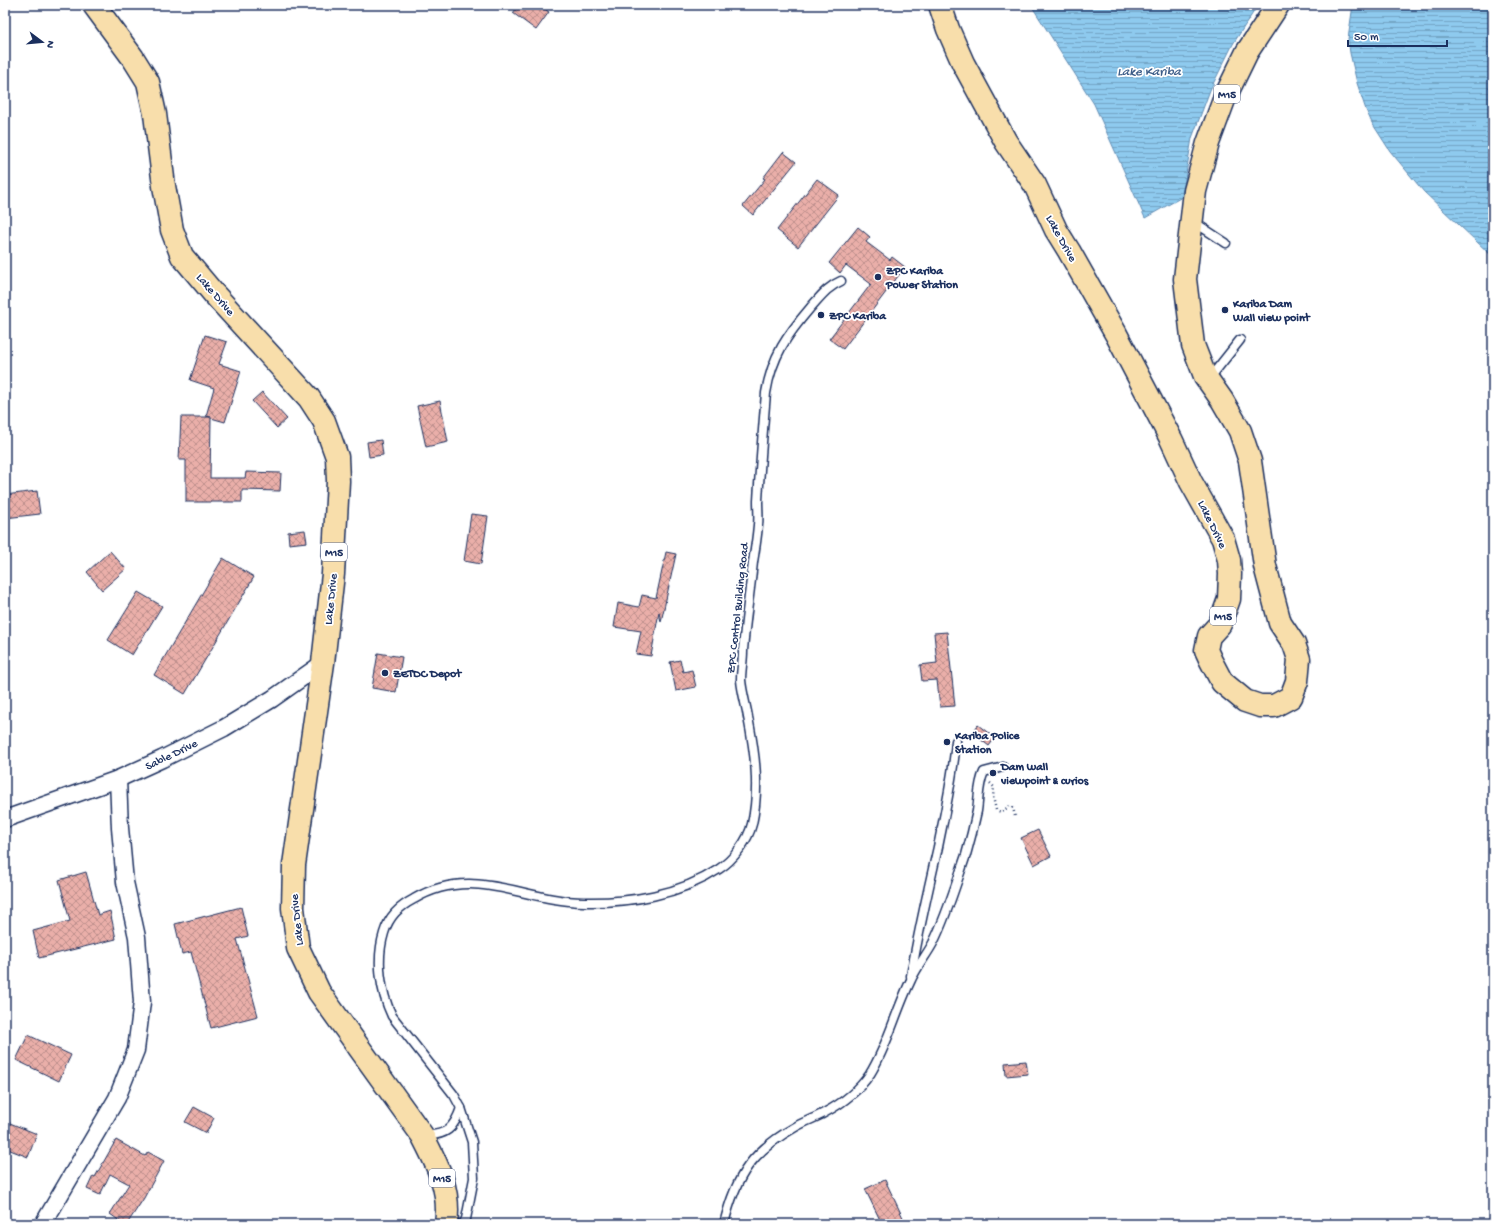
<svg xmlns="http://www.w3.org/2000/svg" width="1498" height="1229" font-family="'Gochi Hand',sans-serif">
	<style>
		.water { fill: url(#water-rules); stroke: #608cb4 }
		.building { fill: url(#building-cross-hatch); stroke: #1b2f5e }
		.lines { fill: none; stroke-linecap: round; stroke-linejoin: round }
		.lane-casing { stroke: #1b2f5e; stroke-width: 11 }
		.street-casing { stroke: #1b2f5e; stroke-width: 19 }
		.primary-casing { stroke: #1b2f5e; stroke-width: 25 }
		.path { stroke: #1b2f5e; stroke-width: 2.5; stroke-dasharray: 1 3; stroke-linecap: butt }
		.lane { stroke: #fff; stroke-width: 8 }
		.street { stroke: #fff; stroke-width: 16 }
		.primary { stroke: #f8deab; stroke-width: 22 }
		.poi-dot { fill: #1b2f5e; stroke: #fff; stroke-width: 1.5 }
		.labels { text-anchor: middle; stroke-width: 3.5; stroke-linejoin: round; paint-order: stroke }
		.shield { fill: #fff; stroke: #5f6d8e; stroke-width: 1 }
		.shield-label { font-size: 11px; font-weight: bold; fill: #1b2f5e }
		.street-label { font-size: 12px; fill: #1b2f5e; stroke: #fff }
		.poi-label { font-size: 12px; font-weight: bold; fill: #1b2f5e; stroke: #fff; text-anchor: start }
		.water-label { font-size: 13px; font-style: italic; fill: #3e5e89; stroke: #fff }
	</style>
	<defs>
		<pattern id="water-rules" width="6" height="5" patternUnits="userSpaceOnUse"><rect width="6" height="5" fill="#8ecaee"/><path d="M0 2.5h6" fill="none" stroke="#73a4c4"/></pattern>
		<pattern id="building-cross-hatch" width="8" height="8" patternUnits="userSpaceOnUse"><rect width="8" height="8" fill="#eaafa9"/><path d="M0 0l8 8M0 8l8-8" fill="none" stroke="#bd8f8d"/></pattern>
	</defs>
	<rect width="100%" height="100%" fill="#fff"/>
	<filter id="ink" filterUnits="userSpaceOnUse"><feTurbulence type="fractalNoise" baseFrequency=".025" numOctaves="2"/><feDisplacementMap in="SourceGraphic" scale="8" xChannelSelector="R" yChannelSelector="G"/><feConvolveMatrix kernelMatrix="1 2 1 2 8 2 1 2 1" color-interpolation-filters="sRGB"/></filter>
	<g filter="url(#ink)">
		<!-- water -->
		<g class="water">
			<polygon points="1031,5 1258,5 1233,44 1210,90 1192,138 1182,197 1145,218 1094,104"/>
			<polygon points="1353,5 1493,5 1493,257 1424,192 1390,151 1372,123 1366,110 1357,83 1350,53 1348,39"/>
		</g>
		<!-- building -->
		<g class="building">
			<polygon points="519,5 539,5 549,12 536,30 513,13"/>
			<polygon points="783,152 796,162 753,215 743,206 765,179 763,178"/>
			<polygon points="817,179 839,195 798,247 777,230"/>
			<polygon points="858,227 870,237 866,242 890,260 892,257 905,267 843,349 829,339 871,284 846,265 840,273 829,263"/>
			<polygon points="205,335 227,342 219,364 241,371 225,422 211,418 210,478 245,478 246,472 281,473 280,491 242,490 242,502 186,502 186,460 179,460 181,417 211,417 206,416 214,388 190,380"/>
			<polygon points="262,392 287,419 277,428 252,401"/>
			<polygon points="440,401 448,442 426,447 417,406"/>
			<polygon points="381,440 383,455 369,457 367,442"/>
			<polygon points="37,491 40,514 5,518 5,495"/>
			<polygon points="471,514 488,516 481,564 464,561"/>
			<polygon points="305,530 307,542 289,544 288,532"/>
			<polygon points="110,551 126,569 102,590 87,572"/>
			<polygon points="666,552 676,554 661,622 659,612 651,656 636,654 641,631 614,627 618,603 639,607 642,595 656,598"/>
			<polygon points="223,558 254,577 185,694 154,675"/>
			<polygon points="138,592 162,606 132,655 108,640"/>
			<polygon points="947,632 955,706 940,707 937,680 922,681 920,665 937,663 934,633"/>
			<polygon points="378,653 402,657 396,692 372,688"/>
			<polygon points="680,660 683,672 692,670 696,687 676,691 670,662"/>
			<polygon points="978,725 995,738 989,746 972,733"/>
			<polygon points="1038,830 1051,856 1034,865 1021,838"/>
			<polygon points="86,872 98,915 110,911 116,939 39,958 33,931 70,921 59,880"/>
			<polygon points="241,907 248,936 237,939 258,1016 211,1028 191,952 182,954 175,924"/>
			<polygon points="28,1035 71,1055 59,1081 16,1060"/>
			<polygon points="1026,1061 1028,1074 1006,1076 1005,1063"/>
			<polygon points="194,1107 214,1118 206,1133 185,1122"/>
			<polygon points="5,1121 37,1134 28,1157 5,1148"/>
			<polygon points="116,1140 145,1156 148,1152 164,1161 144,1198 127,1224 124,1224 110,1214 129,1184 110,1174 100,1195 87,1189 93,1176 95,1177"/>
			<polygon points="885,1180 906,1224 882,1224 865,1189"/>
		</g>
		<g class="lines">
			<defs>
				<g id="lane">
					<polyline points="1194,222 1226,243"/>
					<polyline points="1209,379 1240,340"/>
					<path d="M911 976C918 933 928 890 938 847 945 812 953 777 956 741"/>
					<path d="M425 1135C446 1136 454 1128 461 1108"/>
					<path d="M463 1224 466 1219 474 1178 472 1142 461 1108 454 1095 392 1016C380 991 376 959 384 933 389 916 399 907 414 899 473 864 522 901 584 902 629 903 680 895 719 869 733 860 748 841 752 824 760 788 755 753 748 717 746 705 742 692 741 680 741 670 743 661 743 651 745 622 750 592 753 562 755 550 757 537 758 525 759 517 758 509 758 501 760 465 763 429 766 393 772 356 787 335 811 307 821 296 827 287 841 281"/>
					<path d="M724 1224C736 1175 752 1151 797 1126 806 1121 815 1118 824 1113 841 1104 859 1090 870 1074 887 1047 896 1011 910 982 916 968 926 956 933 943 947 915 956 884 966 855 970 841 974 825 977 811 979 798 978 784 984 772L1003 767"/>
				</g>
				<g id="street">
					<polyline points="5,819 118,779 162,759 224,728 272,699 323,663"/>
					<polyline points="43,1224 117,1098 136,1050 142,1002 137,937 125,882 120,828 118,779"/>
				</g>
				<g id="primary">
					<path d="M94 5 133 58 148 82 155 114 164 186 172 230 182 256 214 294 309 398 324 421 337 457 338 481 333 574 323 663 294 865 293 908 298 948 319 992 422 1135C437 1164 451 1190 446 1224"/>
					<polyline points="940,5 948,29 963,63 1006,142 1035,185 1056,230 1069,251 1116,334 1171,439 1191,482 1223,539 1229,560 1230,574 1229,599 1220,624 1209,636 1206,650 1211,661 1222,682 1245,701 1260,706 1274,706 1291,697 1297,681 1299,659 1294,644 1280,623 1265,566 1250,461 1240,431 1222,400 1205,376 1193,345 1185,279 1195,191 1208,143 1225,97 1247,52 1278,5"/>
				</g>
			</defs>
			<!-- lane casing -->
			<use href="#lane" class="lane-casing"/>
			<!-- street casing -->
			<use href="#street" class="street-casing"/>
			<!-- primary casing -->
			<use href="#primary" class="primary-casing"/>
			<!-- path -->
			<polyline class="path" points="990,783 994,787 993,797 996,810 1001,812 1010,806 1013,808 1015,816"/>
			<!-- lane -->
			<use href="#lane" class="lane"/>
			<!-- street -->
			<use href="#street" class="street"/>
			<!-- primary -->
			<use href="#primary" class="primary"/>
		</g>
	</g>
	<!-- markers -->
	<g class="poi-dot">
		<circle cx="878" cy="277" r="4"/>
		<circle cx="1225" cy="310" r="4"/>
		<circle cx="821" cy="315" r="4"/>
		<circle cx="385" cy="673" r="4"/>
		<circle cx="947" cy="742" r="4"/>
		<circle cx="993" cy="773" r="4"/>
	</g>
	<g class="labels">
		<!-- shield labels -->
		<g class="shield">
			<rect x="1214" y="85" width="26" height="18" rx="3"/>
			<rect x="321" y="543" width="26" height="18" rx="3"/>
			<rect x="1210" y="607" width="26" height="18" rx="3"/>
			<rect x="429" y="1169" width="26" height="18" rx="3"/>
		</g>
		<g class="shield-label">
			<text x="1227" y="98">M15</text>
			<text x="334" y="556">M15</text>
			<text x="1223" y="620">M15</text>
			<text x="442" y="1182">M15</text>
		</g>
		<!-- street labels -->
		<g class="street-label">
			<text transform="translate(1062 238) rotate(61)" y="4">Lake Drive</text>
			<text transform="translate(216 294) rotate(49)" y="4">Lake Drive</text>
			<text transform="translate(1213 524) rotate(64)" y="4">Lake Drive</text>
			<text transform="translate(330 599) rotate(-84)" y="4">Lake Drive</text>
			<text transform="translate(737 608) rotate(-84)" y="4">ZPC Control Building Road</text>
			<text transform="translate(171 754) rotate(-26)" y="4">Sable Drive</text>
			<text transform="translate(296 920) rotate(-96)" y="4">Lake Drive</text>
		</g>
		<!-- poi labels -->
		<g class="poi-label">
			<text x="886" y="274">ZPC Kariba<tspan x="886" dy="14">Power Station</tspan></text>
			<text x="1233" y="307">Kariba Dam<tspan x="1233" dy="14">Wall view point</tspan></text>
			<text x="829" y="319">ZPC Kariba</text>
			<text x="393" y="677">ZETDC Depot</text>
			<text x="955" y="739">Kariba Police<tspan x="955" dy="14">Station</tspan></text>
			<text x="1001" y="770">Dam wall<tspan x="1001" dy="14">viewpoint &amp; curios</tspan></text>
		</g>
		<!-- water labels -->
		<g class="water-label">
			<text x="1149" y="75">Lake Kariba</text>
		</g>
	</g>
	<!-- margin -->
	<rect width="1498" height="1229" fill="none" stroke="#fff" stroke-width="20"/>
	<rect x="10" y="10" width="1478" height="1209" fill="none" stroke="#1b2f5e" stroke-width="1.5" filter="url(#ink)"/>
	<!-- north arrow -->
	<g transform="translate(42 42) rotate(106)" stroke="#ffffff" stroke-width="3" paint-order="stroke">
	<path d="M0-3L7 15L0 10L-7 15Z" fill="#1b2f5e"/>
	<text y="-6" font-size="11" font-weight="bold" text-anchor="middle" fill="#1b2f5e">N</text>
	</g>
	<!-- scale -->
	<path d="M1348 40v6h99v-6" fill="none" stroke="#1b2f5e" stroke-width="2"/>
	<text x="1354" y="40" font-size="12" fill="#1b2f5e" stroke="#ffffff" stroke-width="3" paint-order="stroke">50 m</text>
</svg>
